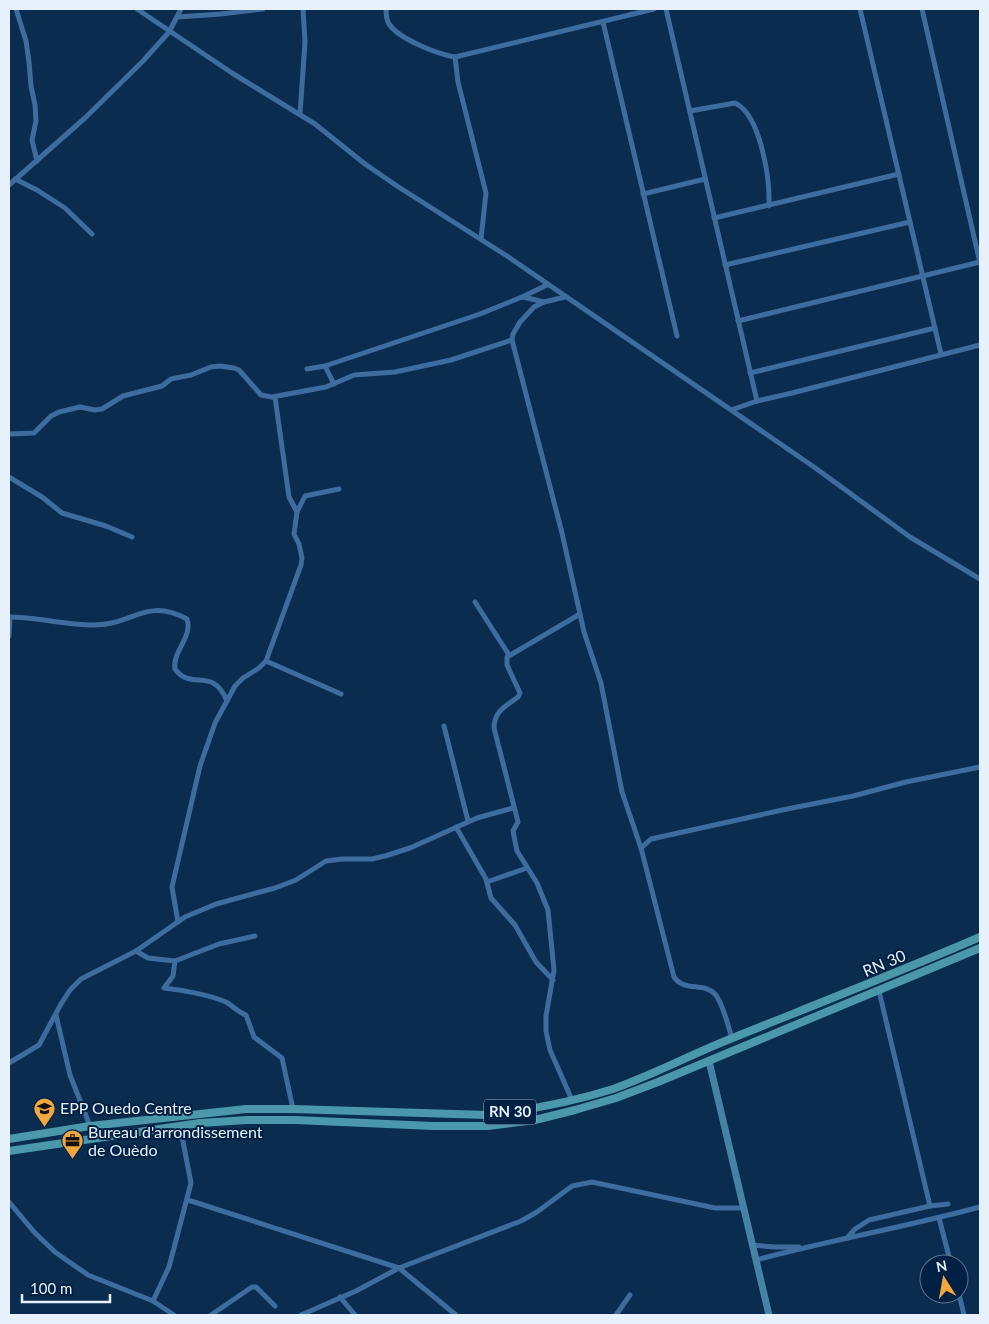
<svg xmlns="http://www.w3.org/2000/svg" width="989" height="1324" font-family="Lato,sans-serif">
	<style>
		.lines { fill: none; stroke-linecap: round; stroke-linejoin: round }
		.street { stroke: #3f6c9e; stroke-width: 5 }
		.secondary { stroke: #4582a4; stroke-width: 7 }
		.primary { stroke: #4a98aa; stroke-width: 8 }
		.labels { text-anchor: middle; stroke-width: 4; stroke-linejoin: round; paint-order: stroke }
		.shield { fill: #002144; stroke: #a2b3c5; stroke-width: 1 }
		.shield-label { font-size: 15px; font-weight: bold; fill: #e7f1fc }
		.street-label { font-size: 16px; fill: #e7f1fc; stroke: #002144 }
		.poi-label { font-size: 16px; fill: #e7f1fc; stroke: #002144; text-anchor: start }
	</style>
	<rect width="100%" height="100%" fill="#092c4f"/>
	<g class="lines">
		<!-- street -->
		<g class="street">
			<polyline points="16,9 26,41 29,62 31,86 35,105 36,121 32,140 37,161"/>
			<polyline points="137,9 232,73 315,124 365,164 397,186 507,256 814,467 910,537 980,579"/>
			<path d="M386 9C386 14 386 19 389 24 399 39 437 54 455 57L654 9"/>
			<polyline points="666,9 757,401"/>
			<polyline points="860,9 941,354"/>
			<polyline points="922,9 980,263"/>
			<polyline points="177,17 221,14 263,9"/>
			<polyline points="603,22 677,336"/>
			<polyline points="455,57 458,82 486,193 481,239"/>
			<path d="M690 111 735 103C761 115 770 180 769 206"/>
			<polyline points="300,114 305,42 303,9"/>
			<polyline points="15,179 37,190 65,208 92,234"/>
			<polyline points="9,185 85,118 143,61 169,32 181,9"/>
			<polyline points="643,194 705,179"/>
			<polyline points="714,218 899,174"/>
			<polyline points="725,265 910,222"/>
			<polyline points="523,297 544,302"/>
			<path d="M565 297 544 302 534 307 520 322 513 334 512 340 562 533 584 632 601 683 622 792 641 848 674 977C684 992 704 982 715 994 723 1003 728 1026 732 1038"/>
			<polyline points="738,321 980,262"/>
			<polyline points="325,366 480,314 522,297 547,285"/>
			<polyline points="307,369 325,366 334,384"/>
			<polyline points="750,373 935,328"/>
			<polyline points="731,410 757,401 792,393 980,345"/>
			<polyline points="9,434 34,433 51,416 59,412 80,407 95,410 102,409 123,396 162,386 171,379 191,375 211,367 220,366 234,368 239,370 261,395 272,397 326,387 354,375 395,372 451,360 512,340"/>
			<polyline points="9,477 42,497 62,513 106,526 132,537"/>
			<polyline points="297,512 305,496 339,489"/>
			<polyline points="475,602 509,655"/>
			<path d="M9 617C37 617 65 625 94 625 133 625 146 597 187 619 193 637 172 652 175 669 192 692 212 665 227 701"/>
			<polyline points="9,636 10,617"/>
			<polyline points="266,661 341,694"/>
			<polyline points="444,726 468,821"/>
			<polyline points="456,827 486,879 491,898 515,925 536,962 553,980"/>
			<polyline points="641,848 651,839 787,809 853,796 906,782 980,767"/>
			<polyline points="487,882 527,868"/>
			<polyline points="178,922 172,887 200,766 215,723 235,686 243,678 259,668 266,661 301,565 302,558 299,544 294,534 297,512 289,497 275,397"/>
			<polyline points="136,951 148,958 175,961 219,944 255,936"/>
			<path d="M175 961 173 976 164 988C182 990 210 995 226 1002 233 1006 238 1012 246 1015L254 1037 282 1058 293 1109"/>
			<polyline points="879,991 930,1206 948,1204"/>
			<polyline points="56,1015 70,1075 90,1126"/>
			<polyline points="9,1063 39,1045 61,1004 70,990 81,979 136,951 185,917 216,904 275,888 296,880 326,861 342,859 372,859 385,856 410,848 477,818 513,808"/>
			<path d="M572 1100 550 1050 546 1031V1016L554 970 548 910 537 883 517 851 513 831 518 822 494 728C494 711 506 706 518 697L520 693 507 665V657L580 614"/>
			<polyline points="188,1200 399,1268 456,1315"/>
			<polyline points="9,1202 35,1233 55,1252 88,1275 153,1301 174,1315"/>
			<polyline points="939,1218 951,1264"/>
			<polyline points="847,1238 855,1229 869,1220 930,1206"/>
			<polyline points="752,1245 774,1247 799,1247"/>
			<path d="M756 1260C830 1240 906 1227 980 1207"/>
			<polyline points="959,1294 964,1315"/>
			<polyline points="340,1297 355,1315"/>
			<polyline points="153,1301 169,1267 191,1183 180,1126"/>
			<polyline points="211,1315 252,1287 256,1287 275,1306"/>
			<polyline points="301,1315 356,1291 399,1268 521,1221 537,1212 572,1186 592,1182 715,1208 743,1208"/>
			<polyline points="616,1315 630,1295"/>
		</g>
		<!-- secondary -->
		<polyline class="secondary" points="709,1061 769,1315"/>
		<!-- primary -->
		<g class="primary">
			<path d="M9 1139 90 1126 246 1109H293L487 1115C529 1110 572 1102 613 1089 655 1074 694 1053 735 1037 817 1004 899 972 980 937"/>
			<polyline points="9,1151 200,1123 247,1120 295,1120 433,1126 488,1126 535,1120 575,1110 616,1098 658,1082 980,948"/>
		</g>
	</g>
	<!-- icons -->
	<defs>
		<symbol id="school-pin" viewBox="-11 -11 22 30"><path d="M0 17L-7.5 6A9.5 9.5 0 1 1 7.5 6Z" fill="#efa73e" stroke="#002144"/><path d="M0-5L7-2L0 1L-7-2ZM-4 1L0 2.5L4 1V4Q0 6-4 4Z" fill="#111"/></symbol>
		<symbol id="office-pin" viewBox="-11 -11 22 30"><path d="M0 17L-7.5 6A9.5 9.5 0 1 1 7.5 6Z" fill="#efa73e" stroke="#002144"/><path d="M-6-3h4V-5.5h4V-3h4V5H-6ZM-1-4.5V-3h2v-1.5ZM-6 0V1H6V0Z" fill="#111"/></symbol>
	</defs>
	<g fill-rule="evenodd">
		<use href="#school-pin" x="32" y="1096" width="25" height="34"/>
		<use href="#office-pin" x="60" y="1128" width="25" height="34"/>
	</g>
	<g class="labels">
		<!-- shield labels -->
		<rect class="shield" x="484" y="1099.5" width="52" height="25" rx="4"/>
		<g class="shield-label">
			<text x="510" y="1117">RN 30</text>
		</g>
		<!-- street labels -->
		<g class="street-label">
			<text transform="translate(884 963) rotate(-23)" y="6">RN 30</text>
		</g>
		<!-- poi labels -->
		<g class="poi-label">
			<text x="60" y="1114">EPP Ouedo Centre</text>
			<text x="88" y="1138">Bureau d'arrondissement<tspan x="88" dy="18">de Ouèdo</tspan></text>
		</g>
	</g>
	<!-- border -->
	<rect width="989" height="1324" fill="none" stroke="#e7f1fc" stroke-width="20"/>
	<!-- north arrow -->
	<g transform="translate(944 1279) rotate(349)"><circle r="24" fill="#002144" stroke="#5c748e"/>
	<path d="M0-4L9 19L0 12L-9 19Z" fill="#efa73e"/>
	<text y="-8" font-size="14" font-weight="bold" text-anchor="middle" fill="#e7f1fc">N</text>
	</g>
	<!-- scale -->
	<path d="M22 1294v8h88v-8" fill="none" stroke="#e7f1fc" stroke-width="2.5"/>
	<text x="30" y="1294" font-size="15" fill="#e7f1fc" stroke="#002144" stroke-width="4" paint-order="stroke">100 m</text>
</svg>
